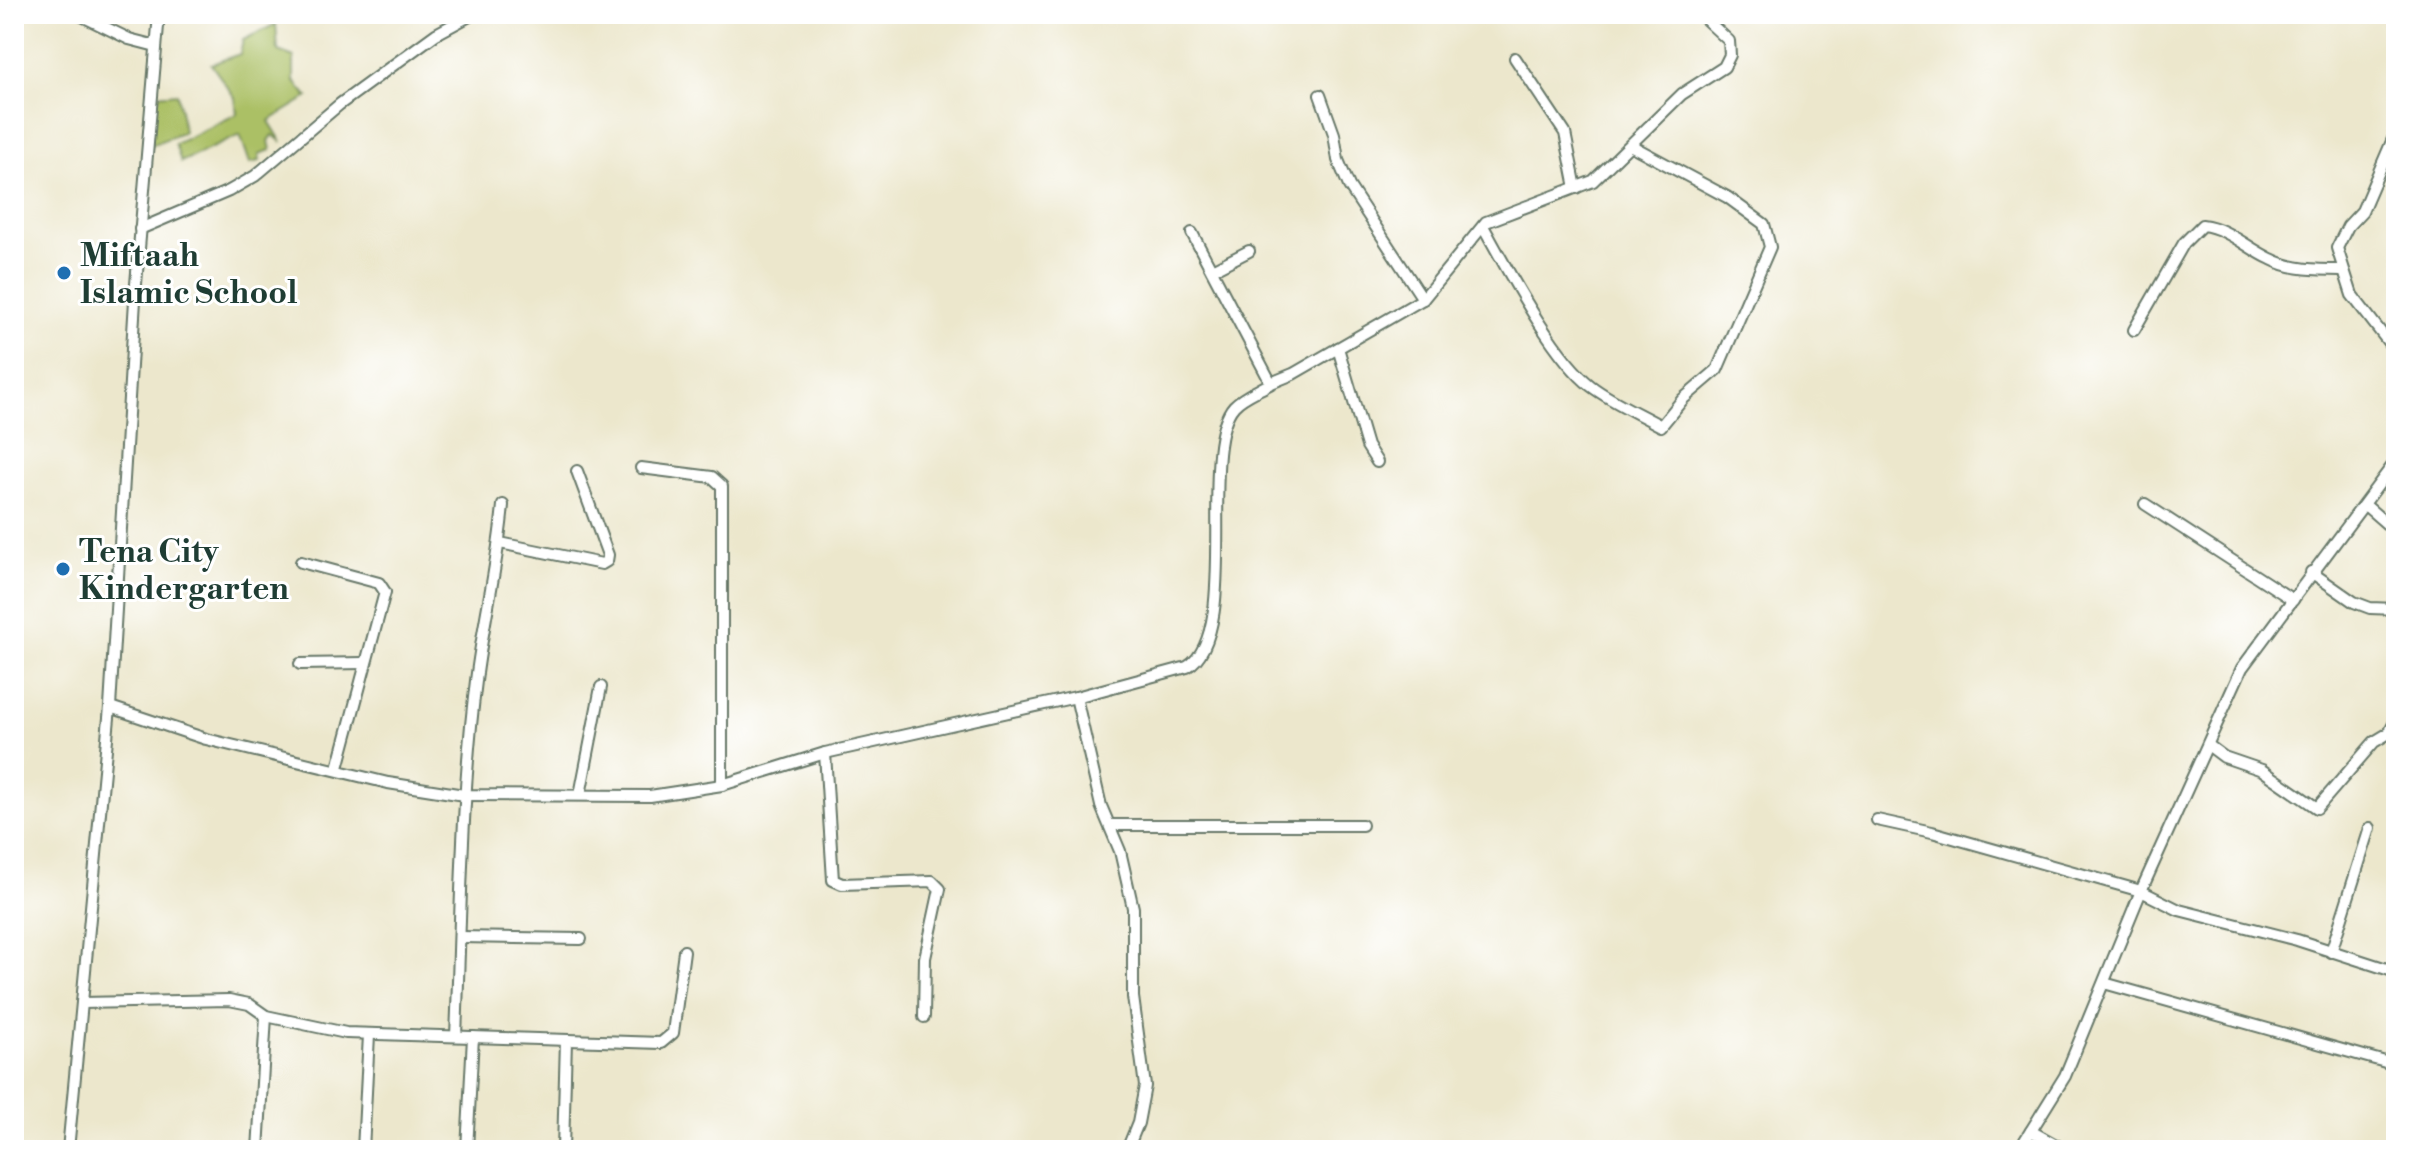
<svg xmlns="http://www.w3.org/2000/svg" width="2410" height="1164" font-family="'Libre Bodoni',serif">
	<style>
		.green { fill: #abc065; stroke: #657e4c; stroke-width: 2 }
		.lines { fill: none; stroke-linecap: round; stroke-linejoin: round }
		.street-casing { stroke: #677869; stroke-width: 14 }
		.street { stroke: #fff; stroke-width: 10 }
		.poi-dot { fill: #1f6fb2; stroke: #fff; stroke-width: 3 }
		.labels { text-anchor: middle; stroke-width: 6; stroke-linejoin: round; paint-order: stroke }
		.poi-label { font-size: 32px; font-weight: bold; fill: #1f3d34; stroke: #fff; text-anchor: start }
	</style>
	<rect width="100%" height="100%" fill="#fff"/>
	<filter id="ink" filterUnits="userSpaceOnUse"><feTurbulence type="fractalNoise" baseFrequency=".0125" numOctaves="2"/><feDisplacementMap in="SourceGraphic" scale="16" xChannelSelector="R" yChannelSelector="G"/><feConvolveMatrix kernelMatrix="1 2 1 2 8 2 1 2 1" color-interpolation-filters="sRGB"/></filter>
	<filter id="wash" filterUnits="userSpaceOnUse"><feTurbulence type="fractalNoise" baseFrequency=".006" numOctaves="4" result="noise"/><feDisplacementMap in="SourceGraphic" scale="32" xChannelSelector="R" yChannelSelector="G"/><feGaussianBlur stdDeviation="1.8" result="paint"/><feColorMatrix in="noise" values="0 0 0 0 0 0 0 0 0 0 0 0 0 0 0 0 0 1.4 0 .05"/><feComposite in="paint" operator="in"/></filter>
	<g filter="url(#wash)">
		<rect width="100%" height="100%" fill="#ece7cc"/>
		<!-- green -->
		<g class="green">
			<polygon points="276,24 278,51 294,57 294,81 308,97 269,121 282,142 273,135 269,141 271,150 259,154 260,161 250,163 240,135 181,162 175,144 237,114 235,98 211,64 240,54 243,40"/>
			<polygon points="177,93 184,132 149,146 155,95"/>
		</g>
	</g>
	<g filter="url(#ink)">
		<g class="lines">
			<defs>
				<g id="street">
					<polyline points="78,14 129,39 156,46"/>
					<polyline points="1515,58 1565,133 1576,188"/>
					<polyline points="1320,95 1334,134 1338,160 1349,186 1423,299"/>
					<polyline points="2396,132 2362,211 2348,226 2337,248 2352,295 2396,352"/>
					<path d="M1483 226C1507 269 1553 357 1591 386 1612 402 1638 413 1661 426L1683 399 1717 370 1770 247 1764 224 1727 197 1632 146"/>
					<polyline points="140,229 229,191 255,176 340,104 436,34 473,14"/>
					<polyline points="1212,270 1249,251"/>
					<path d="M2134 330 2184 243 2202 225C2228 228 2247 248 2271 259 2292 270 2318 270 2341 270"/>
					<polyline points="1338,348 1367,446 1377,462"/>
					<polyline points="1271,383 1293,374 1423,299 1486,222 1593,181 1682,94 1724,67 1730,55 1729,41 1700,14"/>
					<polyline points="641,468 712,477 722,486 722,785"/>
					<polyline points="2145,504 2293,600"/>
					<polyline points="2365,505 2396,532"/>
					<polyline points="500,543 602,564 607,561 608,555 577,471"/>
					<polyline points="301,562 379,583 385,592 338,768"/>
					<polyline points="2311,572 2354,602 2370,608 2396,609"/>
					<polyline points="300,664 364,663"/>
					<polyline points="1076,697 1101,806 1120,851 1133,908 1133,997 1145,1086 1138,1123 1127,1150"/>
					<path d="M110 707 206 739 388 783 464 795 650 796 722 785 825 753 1076 697 1187 667C1243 634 1196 449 1234 406 1243 396 1260 390 1271 383L1192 233"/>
					<polyline points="2208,745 2224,757 2262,770 2317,808 2374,742 2389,733 2396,720"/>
					<polyline points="825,753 833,880 842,884 932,881 940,889 925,958 924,1017"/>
					<polyline points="580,795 601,687"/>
					<polyline points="1877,820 1932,832 2141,891 2179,910 2297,940 2396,972"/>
					<polyline points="1111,825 1362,825"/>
					<polyline points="460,937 581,939"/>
					<polyline points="2331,952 2370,828"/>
					<polyline points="2104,983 2396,1065"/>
					<polyline points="82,1003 229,1000 249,1004 266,1016 346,1033 661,1043 673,1033 684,951"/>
					<path d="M456 1036C461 917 461 798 476 681 483 622 498 565 503 505"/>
					<polyline points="2031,1131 2065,1150"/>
					<polyline points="68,1150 110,707 136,284 159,14"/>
					<polyline points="258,1150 266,1016"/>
					<polyline points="363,1150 369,1035"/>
					<polyline points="467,1150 473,1037"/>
					<polyline points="563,1150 566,1040"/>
					<polyline points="2019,1150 2065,1076 2141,891 2242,668 2396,461"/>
				</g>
			</defs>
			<!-- street casing -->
			<use href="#street" class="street-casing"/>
			<!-- street -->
			<use href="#street" class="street"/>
		</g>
	</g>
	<!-- markers -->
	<g class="poi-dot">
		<circle cx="64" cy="273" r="8"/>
		<circle cx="63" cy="569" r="8"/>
	</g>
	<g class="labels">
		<!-- poi labels -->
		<g class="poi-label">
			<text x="80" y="266">Miftaah<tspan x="80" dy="37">Islamic School</tspan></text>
			<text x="79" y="562">Tena City<tspan x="79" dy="37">Kindergarten</tspan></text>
		</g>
	</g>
	<!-- margin -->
	<rect width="2410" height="1164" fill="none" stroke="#fff" stroke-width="48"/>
</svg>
